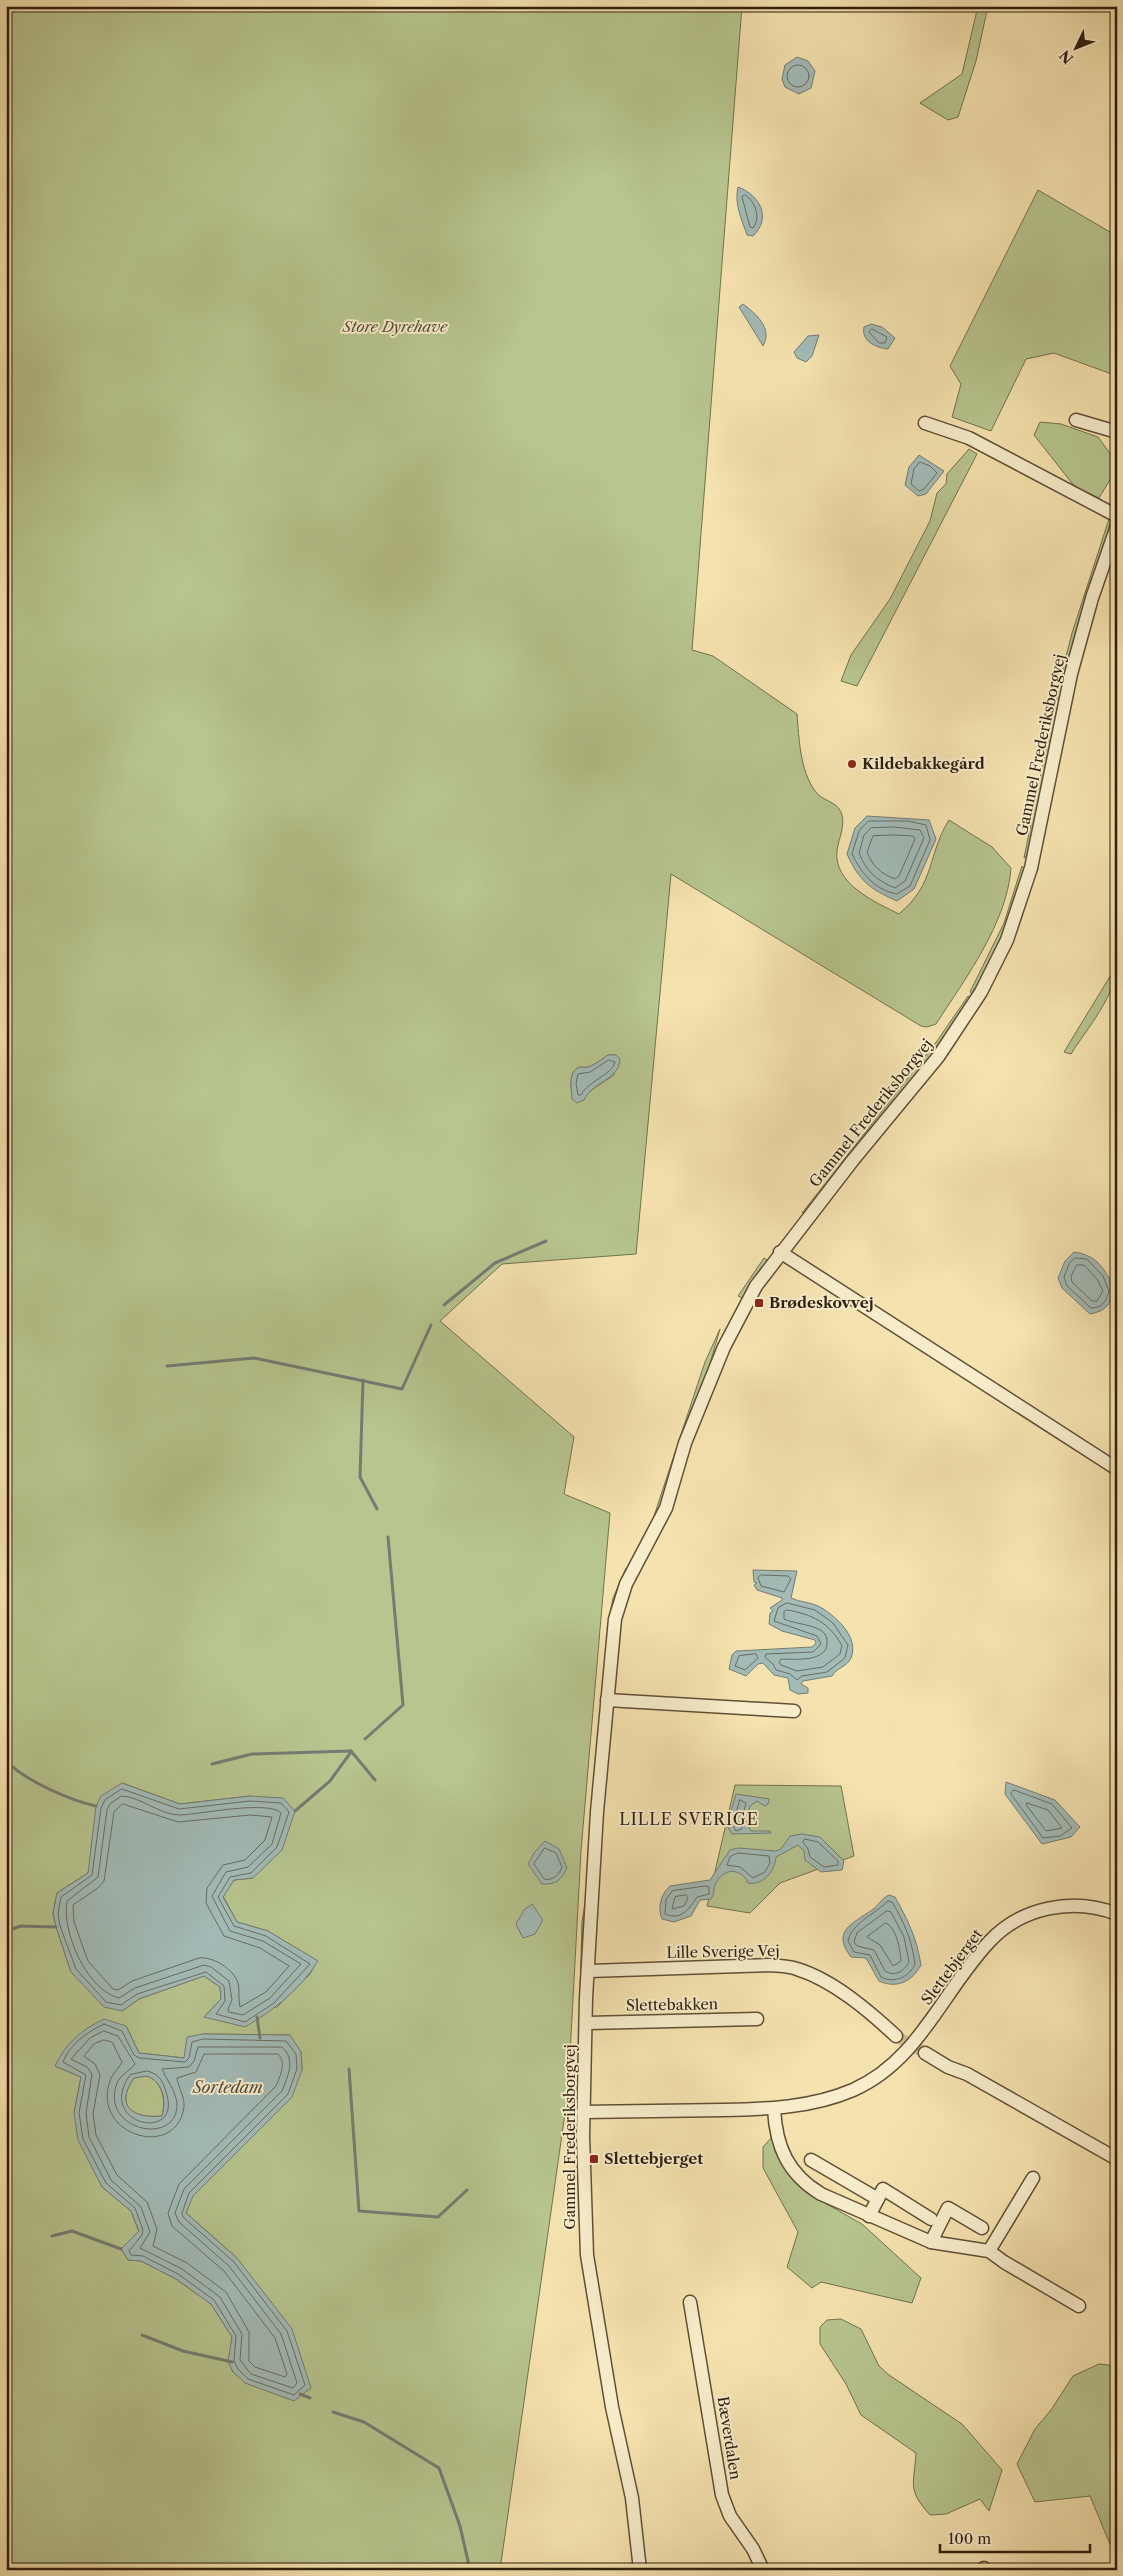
<svg xmlns="http://www.w3.org/2000/svg" width="1123" height="2576" font-family="'Libre Caslon Text',serif">
	<style>
		.green { fill: #b7c58f; stroke: #72724e; fill-rule: evenodd }
		.water { fill: #a2bbb7; stroke: #747c73; fill-rule: evenodd }
		.lines { fill: none; stroke-linecap: round; stroke-linejoin: round }
		.shore { stroke: #686c62; stroke-width: 1 }
		.stream { stroke: #747c73; stroke-width: 3 }
		.minor-tunnel { stroke: #cdbc8f; stroke-width: 12; stroke-dasharray: 12 6; stroke-linecap: butt }
		.minor-casing { stroke: #604f36; stroke-width: 15 }
		.minor { stroke: #f8edcb; stroke-width: 12 }
		.poi-dot { fill: #8f2418; stroke: #f8edcb; stroke-width: 2 }
		.labels { text-anchor: middle; stroke-width: 4; stroke-linejoin: round; paint-order: stroke }
		.park-label { font-size: 15px; font-style: italic; fill: #575035; stroke: #f8edcb }
		.street-label { font-size: 15px; fill: #2e1e0e; stroke: #f8edcb }
		.poi-label { font-size: 15px; font-weight: bold; fill: #2e1e0e; stroke: #f8edcb; text-anchor: start }
		.neighbourhood-label { font-size: 16px; letter-spacing: 1px; fill: #2e1e0e; stroke: #f8edcb }
		.water-label { font-size: 16px; font-style: italic; fill: #514d41; stroke: #f8edcb }
	</style>
	<rect width="100%" height="100%" fill="#f5e3af"/>
	<filter id="stains"><feTurbulence type="fractalNoise" baseFrequency=".004" numOctaves="4"/><feColorMatrix values="0 0 0 0 .2 0 0 0 0 .09 0 0 0 0 .02 0 0 0 .5 -.17"/></filter>
	<radialGradient id="worn" r=".72"><stop offset=".6" stop-color="#630" stop-opacity="0"/><stop offset="1" stop-color="#630" stop-opacity=".3"/></radialGradient>
	<!-- green -->
	<g class="green">
		<path d="M6 6H742L692 650 713 656 797 714C799 739 800 770 815 791 822 801 836 801 841 812 846 824 839 838 837 850 833 884 875 902 899 914 936 883 927 855 949 820L992 847 1011 868C1007 923 965 979 936 1024L927 1027 921 1026 671 874 636 1254 502 1264 440 1321 574 1437 564 1494 610 1513 581 1851 568 2092 500 2570H6ZM608 1055H616L614 1075 587 1093 572 1099C572 1090 567 1071 580 1067 583 1067 585 1068 588 1067 595 1065 602 1059 608 1055ZM122 1783 180 1804 250 1796 253 1878 234 1880 223 1896 237 1922 268 1931 317 1961 310 1974 277 2007 205 2016 221 1999 220 1987 204 1976 139 1999 122 2011 71 1972 56 1927 53 1913 57 1893 88 1873ZM126 2026 139 2053 184 2058 203 2034 289 2035 301 2052 302 2070 192 2196 186 2213 237 2258 233 2372 229 2362 232 2337 211 2304 176 2279 141 2261 128 2260 121 2249 139 2232 131 2211 102 2187 74 2113 81 2077 55 2066Z"/>
		<polygon points="978,6 988,6 976,61 958,117 948,120 920,103 962,74"/>
		<polygon points="1038,190 1117,236 1117,376 1054,353 1026,359 991,431 952,417 961,384 950,366"/>
		<polygon points="1040,422 1061,424 1098,437 1117,463 1117,468 1099,498 1075,487 1034,435"/>
		<polygon points="969,449 977,454 857,686 841,681 851,655 890,599 930,521 937,493 946,484 947,474"/>
		<polygon points="1109,519 1111,521 1061,689 1028,856 1024,858 1058,688 1072,633"/>
		<polygon points="1022,866 1024,869 1000,941 973,994 970,992 1004,923"/>
		<path d="M1117 965C1117 994 1086 1030 1071 1054L1064 1052Z"/>
		<polygon points="968,996 970,997 935,1052 804,1213 802,1213 937,1041"/>
		<polygon points="764,1258 767,1260 742,1298 738,1296"/>
		<polygon points="720,1329 707,1374 662,1503 651,1525 705,1362"/>
		<polygon points="626,1568 627,1570 595,1766 609,1618 613,1598"/>
		<polygon points="735,1785 841,1786 854,1856 780,1883 750,1913 707,1906"/>
		<polygon points="587,1891 583,1926 580,1995 582,1922"/>
		<path d="M147 2076C163 2082 166 2101 162 2116 133 2119 114 2107 134 2078Z"/>
		<polygon points="772,2137 794,2181 807,2193 862,2224 921,2278 912,2303 821,2282 812,2288 787,2267 798,2232 763,2168 763,2147"/>
		<path d="M841 2319 861 2329 879 2366 889 2375 962 2424 1002 2470 989 2511 980 2499 946 2514 930 2515C907 2489 914 2486 916 2453L861 2415 846 2384 820 2344V2327L827 2320Z"/>
		<polygon points="1099,2364 1117,2366 1117,2545 1110,2544 1090,2496 1035,2502 1017,2464 1035,2429 1051,2410 1073,2376"/>
	</g>
	<!-- water -->
	<g class="water">
		<polygon points="797,57 808,61 815,71 811,88 799,94 785,87 782,79 785,65"/>
		<path d="M738 187C760 195 772 218 753 236L747 235C742 220 734 204 738 187Z"/>
		<path d="M743 304C756 314 773 328 763 346L739 307Z"/>
		<path d="M871 324 882 327 895 338 888 349C876 348 861 341 864 327Z"/>
		<polygon points="819,335 812,356 806,362 797,358 794,352 808,336"/>
		<polygon points="919,455 944,471 926,494 918,496 905,485 909,467"/>
		<path d="M867 816 929 820 936 839 914 889 897 901C870 889 859 881 847 854L855 828Z"/>
		<path d="M608 1055H616L620 1059C619 1080 592 1082 584 1100L577 1103 572 1099C572 1090 567 1071 580 1067 582 1067 585 1068 588 1067 595 1065 602 1059 608 1055Z"/>
		<path d="M1074 1252C1097 1255 1105 1269 1115 1290 1110 1305 1106 1311 1090 1314L1062 1288 1058 1278 1065 1261Z"/>
		<path d="M753 1570 797 1571 791 1598C799 1602 810 1602 818 1606 834 1614 860 1637 851 1658 847 1667 836 1668 832 1676L803 1681 801 1684 808 1688V1693L798 1694 790 1690 788 1678 774 1675 763 1663 758 1664 746 1676 729 1669 732 1655 736 1651 812 1647 816 1643 815 1640 782 1631 769 1624 770 1613 773 1611 770 1608 782 1600V1598L757 1590 754 1585 757 1583 754 1582Z"/>
		<polygon points="1006,1782 1055,1800 1080,1827 1071,1837 1042,1844 1005,1794"/>
		<path d="M122 1783 180 1804 250 1796 283 1798 295 1811 282 1850 253 1878 234 1880 223 1897 237 1922 268 1931 318 1961C300 1990 274 2010 245 2027L204 2017 221 1999 220 1987 204 1976 139 1999 122 2011 104 2007 71 1972 56 1927 53 1913 57 1893 88 1873 96 1806 101 1796Z"/>
		<polygon points="736,1794 769,1799 768,1804 765,1806 757,1801 750,1806 746,1823 751,1831 770,1831 771,1833 732,1834 727,1826"/>
		<path d="M802 1834 820 1837 844 1861 842 1870 821 1872 805 1860 804 1851 798 1845 776 1857C775 1870 764 1886 748 1883 742 1869 726 1867 717 1881 713 1887 715 1893 711 1899L700 1900 691 1916 674 1922 662 1919C657 1908 661 1894 670 1886L710 1880 730 1850 738 1848 776 1851 781 1849 790 1836Z"/>
		<path d="M545 1841 559 1849 567 1868C561 1880 556 1885 542 1884L528 1864 534 1853Z"/>
		<path d="M889 1895 895 1897C908 1920 917 1939 921 1965 912 1982 896 1989 879 1981L866 1958 851 1957C831 1931 852 1924 872 1910 878 1906 882 1898 889 1895Z"/>
		<polygon points="532,1904 543,1920 535,1934 523,1938 516,1924 524,1910"/>
		<path d="M104 2019 126 2026 139 2053 184 2058 187 2037 203 2034 290 2035 301 2052 302 2070 292 2097 193 2196 186 2213 237 2258 292 2329 311 2388 294 2401 245 2383 233 2372 228 2362 232 2337 211 2304 176 2279 141 2261 128 2260 121 2249 139 2231 131 2211 102 2187 78 2140 74 2113 81 2077 55 2066C66 2043 81 2030 104 2019ZM147 2076C163 2082 167 2101 162 2116 133 2119 114 2106 134 2078Z"/>
	</g>
	<g class="lines">
		<!-- shore -->
		<g class="shore">
			<circle cx="798" cy="76" r="11"/>
			<path d="M745 195C756 202 761 218 753 228L750 227 742 197Z"/>
			<polygon points="872,329 887,337 885,343 879,343 869,332"/>
			<polygon points="920,462 930,466 937,473 924,489 919,491 911,484 914,469"/>
			<path d="M869 821H908L926 825 930 840 910 886 897 894C875 890 862 874 852 854L859 831Z"/>
			<path d="M894 827 920 830 924 838 905 881 895 888C877 881 866 871 859 853L864 835 871 828Z"/>
			<path d="M894 835 913 836 915 839 899 876 895 879C881 874 872 865 867 852L873 836Z"/>
			<path d="M609 1060 615 1062C612 1075 588 1081 581 1095H578L576 1083 578 1074 590 1072Z"/>
			<path d="M1075 1258 1087 1259 1103 1276 1109 1291C1106 1301 1103 1308 1091 1308L1067 1286 1064 1277 1069 1264Z"/>
			<polygon points="1077,1265 1084,1265 1097,1279 1103,1291 1097,1301 1092,1301 1072,1282 1071,1277"/>
			<polygon points="761,1575 788,1576 791,1579 784,1592 761,1586 758,1578"/>
			<polygon points="787,1603 815,1610 833,1623 848,1645 845,1658 827,1672 802,1676 797,1680 790,1674 776,1670 773,1664 765,1657 766,1654 813,1652 821,1644 817,1636 774,1621 778,1608"/>
			<path d="M787 1610C812 1614 830 1623 842 1646L840 1654 823 1667 797 1671 781 1665 779 1662 781 1659C794 1659 829 1663 827 1641 827 1637 825 1633 822 1631 811 1624 795 1624 784 1619V1612Z"/>
			<polygon points="756,1654 758,1658 745,1670 735,1666 739,1656"/>
			<polygon points="122,1789 179,1809 250,1801 281,1803 289,1812 277,1847 251,1873 230,1877 218,1897 234,1926 266,1936 310,1964 274,2003 245,2022 216,2014 225,2001 224,1986 206,1972 137,1994 121,2005 106,2002 76,1969 60,1926 58,1913 61,1897 92,1875 101,1808 105,1800"/>
			<polygon points="1014,1790 1052,1804 1072,1828 1060,1836 1043,1838 1011,1794"/>
			<path d="M122 1796C142 1797 161 1816 181 1815 201 1814 269 1800 281 1813L272 1844 248 1867 226 1872 212 1896 230 1931 263 1941 301 1964 270 1998 243 2015 229 2012 228 2009 232 2000 229 1981 211 1967 204 1965 135 1988 119 1998C87 1991 61 1930 67 1901L98 1877 107 1810 110 1804Z"/>
			<polygon points="740,1800 746,1803 741,1822 742,1829 736,1831 733,1826"/>
			<polygon points="1027,1803 1048,1810 1062,1828 1046,1831 1027,1806"/>
			<path d="M123 1804 178 1822 250 1815 272 1817 265 1840 245 1860 223 1865 207 1888 206 1903 224 1936 260 1948 289 1966 266 1992 240 2007C238 1999 240 1990 238 1983 234 1969 212 1956 199 1958L132 1981 118 1990 113 1989 88 1961 74 1922 73 1905 98 1888 104 1881 114 1812Z"/>
			<polygon points="805,1839 818,1842 838,1861 838,1865 824,1867 810,1857 808,1849 803,1842"/>
			<path d="M545 1848 556 1853 562 1867C559 1875 553 1881 544 1879L534 1864Z"/>
			<polygon points="738,1853 769,1856 770,1863 765,1872 753,1878 740,1867 727,1865 730,1857"/>
			<path d="M706 1886 709 1887V1894L697 1897C689 1909 681 1921 665 1914L666 1900 672 1891Z"/>
			<polygon points="686,1895 688,1898 684,1906 672,1909 675,1897"/>
			<path d="M888 1901 892 1902C904 1922 912 1940 915 1964 909 1977 895 1984 881 1977L870 1955 854 1952 848 1941C851 1924 875 1914 888 1901Z"/>
			<path d="M887 1911 891 1912 904 1937 909 1962C903 1972 895 1977 885 1971L874 1950 857 1946 854 1942 857 1933Z"/>
			<path d="M886 1923C897 1928 900 1950 901 1961L893 1966 880 1945 867 1937Z"/>
			<path d="M104 2024 122 2031 134 2055 139 2058 185 2062 189 2058 192 2042 203 2039 286 2041 296 2054 297 2069 288 2094 189 2193 182 2213 183 2217 234 2262 287 2331 305 2385 294 2395 248 2379 238 2369 234 2361 236 2336 214 2300 178 2274 143 2256 131 2255 129 2251 142 2235 143 2230 135 2208 106 2183 83 2139 79 2113 86 2075 63 2062C70 2044 87 2032 104 2024Z"/>
			<path d="M104 2031 118 2036 135 2064C130 2071 121 2074 117 2083 99 2131 178 2147 177 2104 176 2091 166 2079 162 2069L189 2067 194 2061 198 2047H282C296 2060 288 2075 282 2091L184 2189 175 2213 179 2222 229 2266 281 2334 297 2383 293 2388 251 2374 240 2360 242 2334 220 2297 182 2269 140 2248 150 2232 141 2207 111 2180 89 2137 86 2113 92 2074 87 2067 71 2059 90 2038Z"/>
			<path d="M104 2040 112 2042 122 2062C119 2068 112 2074 110 2081 91 2135 176 2161 184 2107 185 2097 178 2087 177 2078L196 2072 204 2054H278C287 2063 280 2076 276 2086L179 2184 168 2213 172 2226 224 2271 275 2338 287 2374 285 2377 255 2367 249 2361V2332L226 2292 187 2263 153 2246 157 2229 147 2202 117 2175 96 2135 93 2114 100 2075 95 2064 84 2056 94 2044Z"/>
			<path d="M147 2071C159 2074 163 2081 166 2092 184 2144 94 2125 130 2075Z"/>
		</g>
		<!-- stream -->
		<g class="stream">
			<polyline points="444,1305 495,1263 546,1241"/>
			<polyline points="167,1366 254,1358 402,1389 431,1325"/>
			<polyline points="363,1380 360,1477 377,1509"/>
			<polyline points="365,1739 403,1705 388,1537"/>
			<polyline points="351,1751 375,1780"/>
			<path d="M6 1761C26 1781 69 1800 96 1806"/>
			<polyline points="212,1764 252,1754 351,1751"/>
			<polyline points="295,1811 330,1781 351,1752"/>
			<polyline points="6,1931 21,1926 56,1927"/>
			<polyline points="257,2017 260,2038"/>
			<polyline points="349,2069 359,2211 438,2217 467,2190"/>
			<polyline points="52,2236 72,2231 121,2249"/>
			<polyline points="142,2335 183,2351 232,2362"/>
			<polyline points="300,2394 310,2398"/>
			<polyline points="333,2412 364,2422 439,2468 460,2526 470,2570"/>
		</g>
		<!-- minor-tunnel -->
		<polyline class="minor-tunnel" points="896,2036 925,2053"/>
		<defs>
			<g id="minor">
				<polyline points="1076,420 1117,432"/>
				<polyline points="925,423 969,438 1117,516"/>
				<polyline points="780,1252 1117,1469"/>
				<polyline points="607,1700 794,1711"/>
				<path d="M589 1971 770 1965C779 1966 789 1966 797 1969 833 1980 869 2011 896 2036"/>
				<polyline points="587,2023 757,2019"/>
				<polyline points="925,2053 948,2067 967,2074 1117,2159"/>
				<path d="M774 2109C776 2147 788 2174 821 2194L931 2242 989 2251 1004 2262 1079 2306"/>
				<path d="M583 2112C630 2111 677 2111 723 2110 767 2109 811 2108 853 2090 919 2061 942 1992 989 1942 1021 1907 1073 1897 1117 1914"/>
				<polyline points="811,2160 878,2199"/>
				<polyline points="869,2216 883,2189 931,2219"/>
				<polyline points="931,2242 948,2208 982,2228"/>
				<polyline points="989,2251 1033,2178"/>
				<polyline points="690,2302 722,2495 730,2516 753,2549 763,2570"/>
				<polyline points="640,2570 632,2498 612,2407 587,2255 583,2136 586,1998 597,1812 615,1619 626,1584 666,1508 685,1443 724,1347 756,1286 853,1160 938,1057 981,992 1007,940 1031,868 1071,674 1092,598 1117,526"/>
				<polyline points="984,2570 984,2568"/>
			</g>
		</defs>
		<!-- minor casing -->
		<use href="#minor" class="minor-casing"/>
		<!-- minor -->
		<use href="#minor" class="minor"/>
	</g>
	<!-- markers -->
	<g class="poi-dot">
		<circle cx="852" cy="764" r="5"/>
		<rect x="754" y="1298" width="10" height="10" rx="2.5"/>
		<rect x="589" y="2154" width="10" height="10" rx="2.5"/>
	</g>
	<g class="labels">
		<!-- park labels -->
		<g class="park-label">
			<text x="395" y="332">Store Dyrehave</text>
		</g>
		<!-- street labels -->
		<g class="street-label">
			<text transform="translate(1041 745) rotate(-78)" y="5">Gammel Frederiksborgvej</text>
			<text transform="translate(871 1113) rotate(-51)" y="5">Gammel Frederiksborgvej</text>
			<text transform="translate(723 1952) rotate(-1)" y="5">Lille Sverige Vej</text>
			<text transform="translate(952 1967) rotate(-53)" y="5">Slettebjerget</text>
			<text transform="translate(672 2005) rotate(-1)" y="5">Slettebakken</text>
			<text transform="translate(570 2137) rotate(-90)" y="5">Gammel Frederiksborgvej</text>
			<text transform="translate(729 2438) rotate(81)" y="5">Bæverdalen</text>
		</g>
		<!-- poi labels -->
		<g class="poi-label">
			<text x="862" y="769">Kildebakkegård</text>
			<text x="769" y="1308">Brødeskovvej</text>
			<text x="604" y="2164">Slettebjerget</text>
		</g>
		<!-- neighbourhood labels -->
		<g class="neighbourhood-label">
			<text x="689" y="1825">LILLE SVERIGE</text>
		</g>
		<!-- water labels -->
		<g class="water-label">
			<text x="228" y="2093">Sortedam</text>
		</g>
	</g>
	<!-- margin -->
	<rect width="1123" height="2576" fill="none" stroke="#f5e3af" stroke-width="25"/>
	<rect x="8" y="8" width="1108" height="2561" fill="none" stroke="#2e1e0e" stroke-width="2.5"/>
	<rect x="12" y="12" width="1098" height="2551" fill="none" stroke="#2e1e0e"/>
	<!-- north arrow -->
	<g transform="translate(1076 48) rotate(227)" stroke="#f8edcb" stroke-width="4" paint-order="stroke">
	<path d="M0-4L9 19L0 12L-9 19Z" fill="#2e1e0e"/>
	<text y="-8" font-size="14" font-weight="bold" text-anchor="middle" fill="#2e1e0e">N</text>
	</g>
	<!-- scale -->
	<path d="M940 2544v8h150v-8" fill="none" stroke="#2e1e0e" stroke-width="2.5"/>
	<text x="948" y="2544" font-size="15" fill="#2e1e0e" stroke="#f8edcb" stroke-width="4" paint-order="stroke">100 m</text>
	<rect width="100%" height="100%" filter="url(#stains)"/>
	<rect width="100%" height="100%" fill="url(#worn)"/>
</svg>
